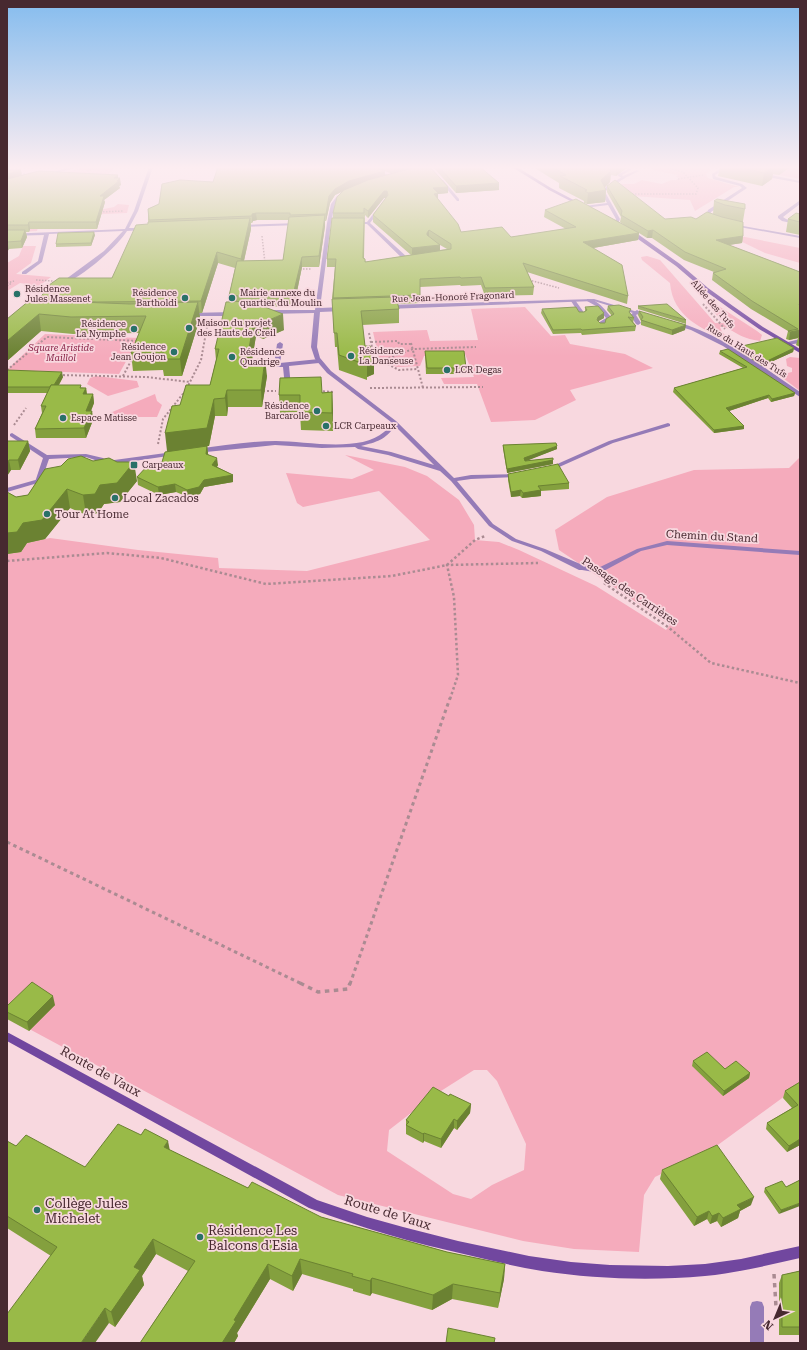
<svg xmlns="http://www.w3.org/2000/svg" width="807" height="1350" font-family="'Roboto Serif',serif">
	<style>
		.green { fill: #f5abbc; fill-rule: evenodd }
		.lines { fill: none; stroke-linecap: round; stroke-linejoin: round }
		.path-far4 { stroke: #aa8b92; stroke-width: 1.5; stroke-dasharray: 1.5 1.5; stroke-linecap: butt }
		.path-far3 { stroke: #aa8b92; stroke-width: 2; stroke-dasharray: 2 2; stroke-linecap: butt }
		.path-far2 { stroke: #aa8b92; stroke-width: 2.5; stroke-dasharray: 2.5 2.5; stroke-linecap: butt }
		.path-far1 { stroke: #aa8b92; stroke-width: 3; stroke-dasharray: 3.5 3.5; stroke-linecap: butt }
		.path { stroke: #aa8b92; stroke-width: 3.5; stroke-dasharray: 4.5 4.5; stroke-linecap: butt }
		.service { fill: #957bb7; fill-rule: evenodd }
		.minor { fill: #957bb7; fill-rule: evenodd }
		.secondary { fill: #71479f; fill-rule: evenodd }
		.wall { fill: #84a03e; fill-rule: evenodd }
		.shaded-wall { fill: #6b8232 }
		.building { fill: #99ba48; stroke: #6b8232 }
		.poi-dot { fill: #297168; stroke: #f8d8df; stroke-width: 1.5 }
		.labels { text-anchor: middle; stroke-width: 3.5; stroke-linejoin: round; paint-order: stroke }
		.far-poi-label { font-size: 9px; fill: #472930; stroke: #f8d8df; text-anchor: start }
		.far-street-label { font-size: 9px; fill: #472930; stroke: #f8d8df }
		.far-park-label { font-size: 9px; font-style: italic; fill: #872045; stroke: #f8d8df }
		.poi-label { font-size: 11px; fill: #472930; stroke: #f8d8df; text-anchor: start }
		.street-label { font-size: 11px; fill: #472930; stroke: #f8d8df }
		.near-street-label { font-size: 13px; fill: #472930; stroke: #f8d8df }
		.near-poi-label { font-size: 13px; fill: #472930; stroke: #f8d8df; text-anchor: start }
	</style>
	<rect width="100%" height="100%" fill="#f8d8df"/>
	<!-- green -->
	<g class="green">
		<polygon points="115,167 102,181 94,211 114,207 118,204 129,205 127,213 41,217 37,231 20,232 14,183 84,168"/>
		<polygon points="656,167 711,167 709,169 712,170 706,174 708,178 739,187 734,187 695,211 690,200 632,196 618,184 634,184 642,180 662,184 671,180 676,180 680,178 676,177 678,175 652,170"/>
		<polygon points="777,167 800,167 800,179 769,173"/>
		<polygon points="735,235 800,248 800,263 765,253 732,237"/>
		<polygon points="23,246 36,246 31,263 16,274 51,277 39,286 20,283 7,291 7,263 19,256"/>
		<path d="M647 256 660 260 715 323H724L713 311 712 304 717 305 757 331 762 335 760 341C744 339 738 334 725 327H720L722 332 733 343 730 342C702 328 673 318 670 283L642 260 641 257Z"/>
		<polygon points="525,307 551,336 565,335 570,344 625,354 653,368 570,390 576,400 535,420 491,422 477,384 444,384 441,378 474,377 465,354 424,356 420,366 397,367 379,359 373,332 427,330 430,341 478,340 471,309"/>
		<polygon points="45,334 139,338 119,374 7,370"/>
		<polygon points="790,357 800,358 800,391 779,375 792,372 792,368 787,366 786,359"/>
		<polygon points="96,376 137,381 139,387 108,396 87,384 90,378"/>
		<polygon points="155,394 157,401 162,405 157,417 122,417 110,413"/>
		<path d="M345 455 405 467 427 476 459 500 474 525 475 540 499 542 519 550 596 586 666 630 670 625 559 550 555 530 607 497 694 470 789 468 800 457V1085L711 1150 655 1177 644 1195 639 1252 574 1249 523 1241 338 1195 7 1017V554L21 552 27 543 50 538 138 550 218 558 219 568 307 571 430 540 379 491 303 507 297 503 286 473 352 479 374 470ZM474 1070H487L497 1081 526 1144 524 1170 492 1185 471 1199 453 1194 387 1151 389 1130 433 1096Z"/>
	</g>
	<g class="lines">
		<!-- path-far4 -->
		<g class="path-far4">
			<polyline points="22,167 18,172 27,175"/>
			<polyline points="87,171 97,167"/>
			<polyline points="678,179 703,175"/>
			<polyline points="632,194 696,194 698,188 683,172 665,167"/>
			<polyline points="100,212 123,211"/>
			<polyline points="262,236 265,263"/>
			<polyline points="300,269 311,269"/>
			<polyline points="36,280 53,281"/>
			<polyline points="529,280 559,288"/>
			<polyline points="7,283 14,281"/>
			<polyline points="7,286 12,283"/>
		</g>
		<!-- path-far3 -->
		<g class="path-far3">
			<polyline points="703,304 725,329"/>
			<polyline points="369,333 374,357 399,370 418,369"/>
			<polyline points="371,342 398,341 399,344 411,344"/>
			<polyline points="411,343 423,388"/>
			<polyline points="381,361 413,349 476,347"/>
			<polyline points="7,370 47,337 138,341"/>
			<polyline points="59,375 146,377 190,382"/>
			<polyline points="123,376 133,357"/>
			<polyline points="370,388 483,387"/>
			<polyline points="263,391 276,391"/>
			<polyline points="319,391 334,392"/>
			<polyline points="14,425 26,408"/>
			<polyline points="158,444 163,419 186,390 201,360 207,327"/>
		</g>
		<!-- path-far2 -->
		<g class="path-far2">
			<polyline points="7,561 107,553 161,558 266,584 392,576 447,565 475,540 485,536"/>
			<polyline points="604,583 668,627 711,663 800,683"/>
			<polyline points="450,699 458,675 454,597 447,565 538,563"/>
		</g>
		<!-- path-far1 -->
		<g class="path-far1">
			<polyline points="7,842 302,984"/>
			<polyline points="350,984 450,698"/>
		</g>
		<!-- path -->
		<g class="path">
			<polyline points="300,983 318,992 348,989 350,983"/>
			<polyline points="774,1274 776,1307"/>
		</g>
		<!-- service -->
		<g class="service">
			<polygon points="630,168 631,170 622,175 623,176 637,170 639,171 623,179 617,175"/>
			<polygon points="441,180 443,180 459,199 459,201 457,201 441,182"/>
			<path d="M587 299C598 299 605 310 612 318L604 323 605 326H601L598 323 606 318 596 306 587 301Z"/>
			<polygon points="571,300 575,300 585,314 584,315 580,315 571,301"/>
			<polygon points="637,310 640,312 636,315 641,323 638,325 636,324 630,315"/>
			<polygon points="800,339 800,343 787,345 784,343"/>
			<polygon points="280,342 283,344 280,363 319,359 322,361 319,363 289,366 291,387 288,389 285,387 283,367 277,367 274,365 277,344"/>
			<polygon points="12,433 47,455 86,454 103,458 110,463 107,465 98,461 86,457 49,459 41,482 38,484 36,483 35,482 43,458 10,436 10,434"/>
			<polygon points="667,541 800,551 800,555 667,545 641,551 600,573 582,570 578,568 582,566 596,569 637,549"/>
		</g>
		<!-- minor -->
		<g class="minor">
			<polygon points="70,167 78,167 49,175 47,174"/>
			<path d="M149 167H153L138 211 129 228H144L146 229V230L127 231C116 248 83 276 64 284H62V282L104 251 123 231 49 234 42 262 26 274H22V272L38 261 44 235 7 236V234L125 229 134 211Z"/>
			<polygon points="360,167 367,167 397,178 394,179"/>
			<polygon points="723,167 728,167 715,175 716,177 742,184 747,188 711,212 710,216 715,220 713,221 706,216 708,210 742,188 740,186 713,179 712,174"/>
			<polygon points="765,167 770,167 761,173 800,181 800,183 756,175 756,173"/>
			<polygon points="622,177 625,178 609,188 605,192 620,219 618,224 614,223 616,219 608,205 584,208 584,206 585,206 607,203 601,192 607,186"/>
			<path d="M344 192 347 193 339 198 335 204 331 223 320 308 343 307 346 309 343 311 320 312 317 347 320 358 331 371 396 421 454 478 471 475 520 474V476L518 477 471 479 457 481 493 524 516 539 545 549 585 566 586 568 585 570H579L541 551 512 541 489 526 451 481 440 471 388 455 358 449 355 447 322 448 275 445 196 453 193 451 196 449C222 446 249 441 276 441 305 441 360 453 384 432 387 430 389 426 391 422L327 373 315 359 311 347 314 313 268 314 265 312 268 310H315L327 223 331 204 337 196ZM395 426 434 465 391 452 361 446C377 442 385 440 395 426Z"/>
			<polygon points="799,201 800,201 800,204 783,217 786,219 800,223 800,225 782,221 778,218 778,216"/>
			<polygon points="378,208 381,209 370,223 408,258 413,258 413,260 405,261 367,224 353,224 351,223 353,222 367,222"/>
			<polygon points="298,223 300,223 300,225 241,227 239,226 241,225"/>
			<polygon points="732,224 800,236 800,238 734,226 732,226"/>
			<polygon points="594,299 651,316 646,317 594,301 388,309 385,307 388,305"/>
			<polygon points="189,313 233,312 236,314 233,316 187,316 186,315"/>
			<path d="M677 322C723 335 761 366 800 392V397L723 346 691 330 675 325 674 324Z"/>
			<polygon points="668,423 670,424 670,426 613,443 557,468 549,471 546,469 609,441"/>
			<polygon points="173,452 176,454 175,455 107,465 104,463 107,461"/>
			<polygon points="46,477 48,478 48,480 7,492 7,488"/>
			<polygon points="757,1301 762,1302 764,1307 764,1343 750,1343 750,1307 752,1302"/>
		</g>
		<!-- secondary -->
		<g class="secondary">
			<polygon points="512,167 517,167 551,188 583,205 580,206 549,190"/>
			<polygon points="628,230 632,230 680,264 708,288 733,306 763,327 800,349 800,353 759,329 729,308 704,290 676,266 628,232"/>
			<path d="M7 1032 317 1200 367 1217 403 1227 458 1241 529 1256 571 1262 610 1265 668 1266 705 1264 741 1259 800 1246V1258C769 1265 737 1273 705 1276 651 1281 595 1279 542 1271 517 1267 493 1261 468 1255 414 1243 361 1228 309 1208L7 1041Z"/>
		</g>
	</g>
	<!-- wall -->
	<g class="wall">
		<path d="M218 167H430L448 187V193L438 194V199L461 232 511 237 566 229 544 217 545 210 627 227 620 222 621 217 607 192V186L665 219H696L713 214 714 201 745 209 743 221V236L742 243 729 245 800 272V347L796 345 798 338 789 340 786 339 788 331 751 309 712 280 713 273 714 272 684 260 652 238H647L639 233 638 240 593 248 628 296 627 304 527 272 534 287 533 295 485 296 481 285 461 286 460 285 420 287V303L397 304 399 309V323L362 325 365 346 374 374 367 377V380L339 370 337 347H335L332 299 335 267H327V259L333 218V213L342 192 335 195 330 203 326 221H325V226L319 267H302L294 306 264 307 284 330 263 339 256 336 252 360 267 376 262 407H228L227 416H215L209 446H207L208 454 218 465 217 467 233 475V482L204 487 200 494 188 497 176 492 159 495 138 485 137 477 162 462 167 451 180 405 210 385 216 360 215 349 229 301V296L235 268 218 263 202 313H199L200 318 182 376H164L163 370 133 371 131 353 139 333 73 334 41 331 7 361V319L38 300V299L43 295 42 290 112 278 148 224V209L213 182ZM385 171 392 174 385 176ZM384 198H386L373 215V222L411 255 366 262 364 258 365 215 368 218ZM257 220H289L283 260 244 261 251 229V223H252L253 221ZM440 245 447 249 440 250Z"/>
		<polygon points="434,167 480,167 499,190 456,193 434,168"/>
		<polygon points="533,167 628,167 616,176 611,175 610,182 604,188 606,190 605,202 587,204 584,203 584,201 559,188 559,183"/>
		<polygon points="720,167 790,167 779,175 773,174 772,179 762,186 718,176"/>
		<polygon points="7,170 22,175 118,178 121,185 119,186 120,188 104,200 105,202 97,229 30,229 29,232 26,232 27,237 22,248 9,249 7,252"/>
		<polygon points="800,214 800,235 786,232 788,219"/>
		<polygon points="95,235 91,246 56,247 56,244"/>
		<polygon points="608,306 630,313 634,318 633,323 633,322 636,326 635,331 582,335 581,333 553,334 541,313 542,309 584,312 585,312 585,307 604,313 604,318 598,321 600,323 605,323 612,316 607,310"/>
		<polygon points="638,306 686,320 686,324 638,309"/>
		<polygon points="639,311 685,330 672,335 641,325 641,321 638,315"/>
		<polygon points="738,347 794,348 793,352 762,366 737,350"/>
		<polygon points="425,351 466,368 466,374 426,374"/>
		<polygon points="720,351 795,393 794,396 771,402 768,398 729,411 744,426 744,429 714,433 673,392 674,388 743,368 719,354"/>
		<polygon points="7,370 63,377 59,385 86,388 87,394 93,394 94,403 91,411 92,411 93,420 86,438 36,438 35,429 42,413 41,406 47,393 7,393"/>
		<polygon points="332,392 333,431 301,430 300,412 280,413 279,395"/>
		<polygon points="7,441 28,441 30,451 20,470 11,470 7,476"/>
		<polygon points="503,445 557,449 525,461 553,458 553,464 507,473 503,448"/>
		<polygon points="45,469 137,481 120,502 104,504 98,513 86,515 70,508 45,539 27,543 21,552 7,554 7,492 16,497 28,495"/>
		<polygon points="508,474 569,483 569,489 541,491 541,496 522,498 520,496 511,497 508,480"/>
		<polygon points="55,1005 29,1031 7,1019 7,1006"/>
		<polygon points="693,1061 725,1069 750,1073 749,1078 723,1096 692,1066"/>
		<polygon points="800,1082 800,1145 787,1152 766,1129 767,1123 792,1108 783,1098 785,1091"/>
		<polygon points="449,1096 471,1104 470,1113 457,1130 454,1128 441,1148 424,1141 423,1143 406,1134 406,1120"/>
		<polygon points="7,1141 16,1146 85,1167 170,1150 248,1188 321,1217 447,1252 505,1264 504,1279 498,1308 452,1299 432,1310 372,1293 370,1296 353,1291 353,1289 302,1274 293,1291 270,1279 237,1333 238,1336 234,1343 140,1343 188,1271 156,1254 142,1276 144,1285 115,1327 109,1323 51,1256 7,1228"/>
		<polygon points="662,1170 751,1205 740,1211 738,1218 721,1227 717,1221 710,1224 707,1219 694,1226 660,1179"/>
		<polygon points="800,1180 779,1214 764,1192 765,1188 786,1187"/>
		<polygon points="800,1271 800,1335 779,1335 779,1283 782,1275"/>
	</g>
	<!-- shaded-wall -->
	<g class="shaded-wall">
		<polygon points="396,167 419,167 394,174 394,168"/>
		<polygon points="616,167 628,167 616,176"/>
		<polygon points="773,167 774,167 772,179 762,186 764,173"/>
		<polygon points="780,167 790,167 779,175"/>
		<polygon points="21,170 22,177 7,180 7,174"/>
		<polygon points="385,171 385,178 349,188 335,195 330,203 326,221 326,214 329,196 335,189 349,181"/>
		<polygon points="611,171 610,182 601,191 606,190 605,202 587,204 588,193"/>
		<polygon points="118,175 118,180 120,178 121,185 119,186 120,188 104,200 105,202 97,229 96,222 100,196 114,178"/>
		<polygon points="499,183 499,190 456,193 456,186"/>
		<polygon points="448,187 448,193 438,194 438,200 434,200 433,188"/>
		<polygon points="384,191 387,191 387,198 384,198 368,218 368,211"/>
		<polygon points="256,213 257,220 253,221 252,223 252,214"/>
		<polygon points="325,215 325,226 319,267 319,256"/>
		<polygon points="250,218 251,229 242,269 241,259"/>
		<polygon points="29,222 30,229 29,232 28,225"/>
		<polygon points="25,230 27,237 22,248 21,241"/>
		<polygon points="429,230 429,238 426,240 427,233"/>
		<polygon points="653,230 652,238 647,238 648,231"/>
		<polygon points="94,232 95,235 91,246 91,243"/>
		<polygon points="639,233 638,240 582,250 583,242"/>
		<polygon points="743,236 742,243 715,247 716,240"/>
		<polygon points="7,241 9,249 7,252"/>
		<polygon points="440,245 440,252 412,256 412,248"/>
		<polygon points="217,252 218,263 202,313 201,301"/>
		<polygon points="302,257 302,267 294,306 293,295"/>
		<polygon points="198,302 200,318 182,376 180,359"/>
		<polygon points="604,313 604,318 597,322 598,317"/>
		<polygon points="39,314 41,331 7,361 7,341"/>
		<polygon points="283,314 284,330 263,339 262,323"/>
		<polygon points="254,320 256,336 249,377 247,360"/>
		<polygon points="686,325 685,330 672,335 672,330"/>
		<polygon points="800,330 800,338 798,337 798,338 789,340 790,332"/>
		<polygon points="794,348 793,352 762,366 763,363"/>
		<polygon points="265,359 267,376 262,407 261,390"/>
		<polygon points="374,360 374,374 367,377 367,363"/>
		<polygon points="62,372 63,377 54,393 53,387"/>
		<polygon points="86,388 87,397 83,394"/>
		<polygon points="227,390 228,407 227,416 225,398"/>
		<polygon points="332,392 333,410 333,431 332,413"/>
		<polygon points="795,393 794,396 771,402 772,399"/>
		<polygon points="93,394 94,403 87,420 86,411"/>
		<polygon points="769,395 768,398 726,412 726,408"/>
		<polygon points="214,399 215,416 209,446 207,446 208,453 206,461 167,451 165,433"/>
		<polygon points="92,411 93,420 86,438 84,428"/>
		<polygon points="744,426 744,429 714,433 714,430"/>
		<polygon points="28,441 30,451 20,470 18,460"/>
		<polygon points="557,446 557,449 524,462 524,458"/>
		<polygon points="217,458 218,465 213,473 212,465"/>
		<polygon points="553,458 553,464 507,473 507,469"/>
		<polygon points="9,460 11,470 7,476 7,464"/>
		<polygon points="134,462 137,481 120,502 104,504 98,513 86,515 83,495 100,485"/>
		<polygon points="233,475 233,482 204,487 200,494 188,497 187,490 204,480"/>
		<polygon points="175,484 176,492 159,495 158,487"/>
		<polygon points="67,489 70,508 45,539 27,543 21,552 7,554 7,533"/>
		<polygon points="521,490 520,496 511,497 511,492"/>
		<polygon points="541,490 541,496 522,498 523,493"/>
		<polygon points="53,996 55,1005 29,1031 27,1022"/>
		<polygon points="750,1073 749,1078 723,1096 724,1091"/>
		<polygon points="471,1104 470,1113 457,1130 457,1121"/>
		<polygon points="454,1119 454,1128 441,1148 441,1139"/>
		<polygon points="424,1133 424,1141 423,1143 423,1134"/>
		<polygon points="800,1139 800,1145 787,1152 789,1146"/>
		<polygon points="168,1141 171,1156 164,1147"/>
		<polygon points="754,1197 751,1205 740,1211 738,1218 721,1227 723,1218 737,1205"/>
		<polygon points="800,1203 800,1206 779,1214 781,1210"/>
		<polygon points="709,1211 707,1219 694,1226 697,1217"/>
		<polygon points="719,1213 717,1221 710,1224 712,1216"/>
		<polygon points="153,1239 156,1254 142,1276 144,1285 115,1327 111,1312 134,1267"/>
		<polygon points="300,1259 302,1274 293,1291 292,1276"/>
		<polygon points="268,1264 270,1279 237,1333 238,1336 234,1343 222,1343 234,1320"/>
		<polygon points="505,1264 504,1279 498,1308 500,1293"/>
		<polygon points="372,1278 372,1293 370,1296 370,1281"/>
		<polygon points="453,1284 452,1299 432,1310 433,1295"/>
		<polygon points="105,1308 109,1323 95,1343 81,1343"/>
	</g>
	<!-- building -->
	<g class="building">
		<polygon points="218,167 374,167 385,171 349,181 335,189 329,196 326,214 290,215 290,213 256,213 252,214 252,216 149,220 148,209 159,204 162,184 180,180 213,182"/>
		<polygon points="416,167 430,167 448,187 433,188 438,193 434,194 458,224 461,232 502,227 511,237 576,227 545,210 576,199 639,233 583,242 622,265 628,296 523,263 534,287 485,288 481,277 461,278 460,277 420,279 420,295 333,298 336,259 327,259 332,218 364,218 363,258 365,259 365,262 451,249 451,244 429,230 427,233 427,235 440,245 412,248 373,215 388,195 387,191 384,191 368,211 364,208 364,213 333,213 337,197 344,190 368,180"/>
		<polygon points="439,167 480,167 499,183 456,186"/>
		<polygon points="552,167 606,167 611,171 601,180 606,190 588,193 585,191 587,190 560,176 566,175"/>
		<polygon points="739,167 773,167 764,173"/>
		<polygon points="7,170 21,170 7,174"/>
		<polygon points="39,171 118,175 114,178 120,178 117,181 119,181 100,196 104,196 96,222 29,222 28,225 7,225 7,179"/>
		<polygon points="615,180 665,219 691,217 696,219 707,212 722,217 743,222 743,236 716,240 800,272 800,303 799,304 800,306 800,330 790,332 788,331 798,329 752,301 713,273 726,269 685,252 653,230 648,231 621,215 622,211 607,186"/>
		<polygon points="717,199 745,204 745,209 725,205 714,201"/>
		<polygon points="796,213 800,214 800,222 788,219"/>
		<polygon points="325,215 319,256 302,257 293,295 229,296 237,261 283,260 289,217"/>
		<polygon points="250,218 241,259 217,252 201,301 97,302 38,299 44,293 42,290 59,278 112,278 136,225 148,224 148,222"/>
		<polygon points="7,230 25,230 21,241 7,242"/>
		<polygon points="94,232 91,243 56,244 58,233"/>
		<polygon points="396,297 399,309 361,311 365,346 370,346 374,360 367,363 367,365 339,355 337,333 334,333 332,299"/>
		<polygon points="30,300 130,304 198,302 180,359 162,359 164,353 131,353 146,316 71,317 39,314 7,341 7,319"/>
		<polygon points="249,301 283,314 262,323 254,320 247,360 265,359 261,390 227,390 225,398 214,399 207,428 165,433 172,406 180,405 186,385 210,385 219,349 215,349 226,302"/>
		<polygon points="667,304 686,320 638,306"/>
		<polygon points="619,305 631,309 629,312 634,318 628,317 636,326 582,330 581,329 553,330 542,309 576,307 579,312 584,312 587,310 585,307 598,306 604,313 598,317 597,320 600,323 605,323 606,319 614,314 608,306"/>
		<polygon points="639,311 686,325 672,330 641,320 643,317"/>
		<polygon points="777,338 794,348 763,363 738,347"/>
		<polygon points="728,349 795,393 772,399 769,395 726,408 744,426 714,430 674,388 747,367 720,351"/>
		<polygon points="425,351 464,351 466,368 427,368"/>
		<polygon points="7,370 62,372 54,385 51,385 50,387 7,387"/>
		<polygon points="321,377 322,393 332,392 332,413 300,412 300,395 279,395 280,378"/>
		<polygon points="51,385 81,385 80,388 86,388 83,394 93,394 86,411 92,411 84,428 35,429 46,406 41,406"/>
		<polygon points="7,441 28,441 18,460 9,460 7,464"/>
		<polygon points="556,443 557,446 524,458 525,461 553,458 553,460 507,469 503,445"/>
		<polygon points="207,446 206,454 217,458 212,465 233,475 204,480 199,487 187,490 175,484 158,487 137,477 149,464 162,462 165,452"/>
		<polygon points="81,456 93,461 109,458 117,462 134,462 117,483 100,485 95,494 83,495 67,489 42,520 23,523 17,532 7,533 7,492 16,497 28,495 45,469 61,466 68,459"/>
		<polygon points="558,464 569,483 538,486 541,490 523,493 521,490 511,492 508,474"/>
		<polygon points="32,982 53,996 27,1022 7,1012 7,1006"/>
		<polygon points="707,1052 725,1069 736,1061 750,1073 724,1091 693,1061"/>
		<polygon points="800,1082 800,1139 789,1146 767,1123 798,1105 785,1091"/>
		<polygon points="433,1087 449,1096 450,1094 471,1104 457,1121 454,1119 441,1139 424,1133 423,1134 406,1125 409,1122 406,1120"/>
		<polygon points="118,1124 141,1135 145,1129 168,1141 164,1147 248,1188 252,1182 321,1217 447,1252 505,1264 500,1293 453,1284 433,1295 372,1278 370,1281 352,1276 353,1274 300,1259 292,1276 268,1264 234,1320 236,1321 222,1343 140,1343 195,1261 153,1239 134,1267 140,1270 111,1312 105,1308 81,1343 7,1343 7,1314 57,1247 7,1216 7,1141 16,1146 26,1135 85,1167"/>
		<polygon points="717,1145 754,1197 737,1205 741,1209 723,1218 719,1213 712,1216 709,1211 697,1217 662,1170"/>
		<polygon points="800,1180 800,1203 781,1210 765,1188 782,1181 786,1187"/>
		<polygon points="800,1271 800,1327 782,1327 782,1275"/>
		<polygon points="448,1328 495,1338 494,1343 446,1343"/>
	</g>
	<!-- sky -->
	<linearGradient id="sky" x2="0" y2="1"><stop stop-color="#85bcee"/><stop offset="0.47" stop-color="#fcedf1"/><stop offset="1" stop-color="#fcedf1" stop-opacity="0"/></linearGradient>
	<rect width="807" height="356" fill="url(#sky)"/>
	<!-- markers -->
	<g class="poi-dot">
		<circle cx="17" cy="294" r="4"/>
		<circle cx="185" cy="298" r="4"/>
		<circle cx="232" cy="298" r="4"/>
		<circle cx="189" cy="328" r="4"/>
		<circle cx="134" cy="329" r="4"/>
		<circle cx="174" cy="352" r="4"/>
		<circle cx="351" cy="356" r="4"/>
		<circle cx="232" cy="357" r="4"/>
		<circle cx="447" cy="370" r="4"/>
		<circle cx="317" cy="411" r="4"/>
		<circle cx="63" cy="418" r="4"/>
		<circle cx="326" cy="426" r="4"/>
		<rect x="130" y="461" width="8" height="8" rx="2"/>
		<circle cx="115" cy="498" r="4"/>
		<circle cx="47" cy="514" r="4"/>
		<circle cx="37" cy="1210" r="4"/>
		<circle cx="200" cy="1237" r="4"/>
	</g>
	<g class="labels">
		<!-- far-poi labels -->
		<g class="far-poi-label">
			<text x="25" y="292">Résidence<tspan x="25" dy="10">Jules Massenet</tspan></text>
			<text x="177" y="296" text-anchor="end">Résidence<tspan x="177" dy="10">Bartholdi</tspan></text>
			<text x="240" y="296">Mairie annexe du<tspan x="240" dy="10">quartier du Moulin</tspan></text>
			<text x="197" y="326">Maison du projet<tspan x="197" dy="10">des Hauts de Creil</tspan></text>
			<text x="126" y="327" text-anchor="end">Résidence<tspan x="126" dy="10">La Nymphe</tspan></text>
			<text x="166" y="350" text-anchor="end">Résidence<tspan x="166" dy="10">Jean Goujon</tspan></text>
			<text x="359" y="354">Résidence<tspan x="359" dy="10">La Danseuse</tspan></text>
			<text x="240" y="355">Résidence<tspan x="240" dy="10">Quadrige</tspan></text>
			<text x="455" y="373">LCR Degas</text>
			<text x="309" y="409" text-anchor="end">Résidence<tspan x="309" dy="10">Barcarolle</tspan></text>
			<text x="71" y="421">Espace Matisse</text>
			<text x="334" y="429">LCR Carpeaux</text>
			<text x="142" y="468">Carpeaux</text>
		</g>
		<!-- far-street labels -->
		<g class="far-street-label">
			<text transform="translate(453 297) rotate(-2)" y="3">Rue Jean-Honoré Fragonard</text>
			<text transform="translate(713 304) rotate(49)" y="3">Allée des Tufs</text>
			<text transform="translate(747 351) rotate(32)" y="3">Rue du Haut des Tufs</text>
		</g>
		<!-- far-park labels -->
		<g class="far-park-label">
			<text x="61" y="351">Square Aristide<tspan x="61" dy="10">Maillol</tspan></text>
		</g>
		<!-- poi labels -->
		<g class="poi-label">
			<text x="123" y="502">Local Zacados</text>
			<text x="55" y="518">Tour At Home</text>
		</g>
		<!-- street labels -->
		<g class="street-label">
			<text transform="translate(712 536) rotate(3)" y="4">Chemin du Stand</text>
			<text transform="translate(630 591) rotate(34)" y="4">Passage des Carrières</text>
		</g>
		<!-- near-street labels -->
		<g class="near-street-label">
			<text transform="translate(101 1071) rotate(29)" y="5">Route de Vaux</text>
			<text transform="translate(388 1212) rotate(17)" y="5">Route de Vaux</text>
		</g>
		<!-- near-poi labels -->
		<g class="near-poi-label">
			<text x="45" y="1208">Collège Jules<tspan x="45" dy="15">Michelet</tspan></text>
			<text x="208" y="1235">Résidence Les<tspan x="208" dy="15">Balcons d'Esia</tspan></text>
		</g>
	</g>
	<!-- border -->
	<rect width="807" height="1350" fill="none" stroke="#472930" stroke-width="16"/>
	<!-- north arrow -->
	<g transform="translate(775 1318) rotate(224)" stroke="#f8d8df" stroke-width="3" paint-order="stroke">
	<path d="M0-3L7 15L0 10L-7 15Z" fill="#472930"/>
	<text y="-6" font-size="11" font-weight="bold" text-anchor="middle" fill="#472930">N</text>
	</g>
</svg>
